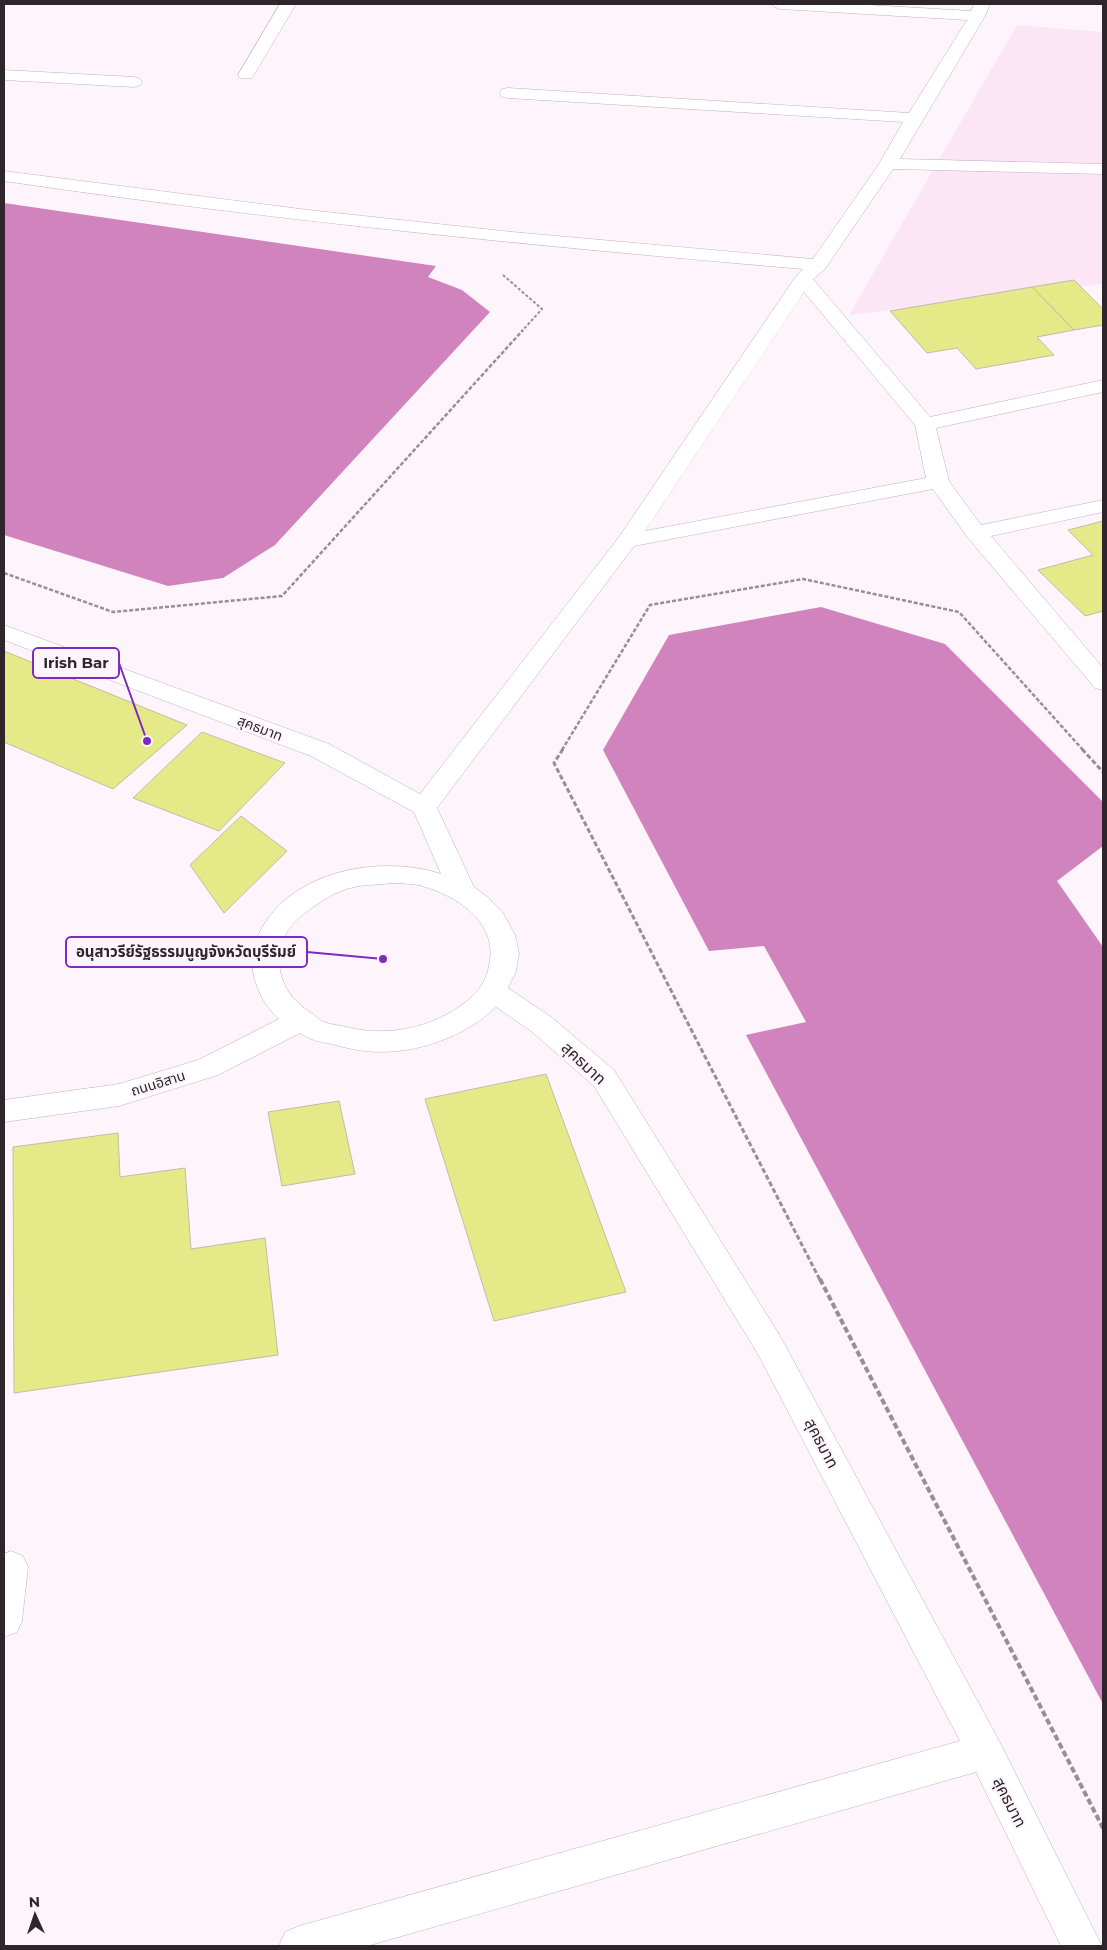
<svg xmlns="http://www.w3.org/2000/svg" width="1107" height="1950" font-family="Montserrat,'Noto Sans Thai',sans-serif">
	<style>
		.built { fill: #fce6f5 }
		.water { fill: #d183be }
		.building { fill: #e6e988; stroke: #bdbea9 }
		.lines { fill: none; stroke-linecap: round; stroke-linejoin: round }
		.minor-casing { stroke: #c2afbd; stroke-width: 1 }
		.path-far3 { stroke: #978f95; stroke-width: 2; stroke-dasharray: 3 2; stroke-linecap: butt }
		.path-far2 { stroke: #978f95; stroke-width: 2.5; stroke-dasharray: 4 2; stroke-linecap: butt }
		.path-far1 { stroke: #978f95; stroke-width: 3; stroke-dasharray: 5 2.5; stroke-linecap: butt }
		.path { stroke: #978f95; stroke-width: 4; stroke-dasharray: 6 3; stroke-linecap: butt }
		.minor { fill: #fff; fill-rule: evenodd }
		.labels { text-anchor: middle; stroke-width: 4.5; stroke-linejoin: round; paint-order: stroke }
		.street-label { font-size: 14px; fill: #2e262b; stroke: #fdf5fb }
		.near-street-label { font-size: 16px; fill: #2e262b; stroke: #fdf5fb }
		.leader { fill: none; stroke: #7b2cbf; stroke-width: 2 }
		.callout-dot { fill: #7b2cbf; stroke: #fdf5fb; stroke-width: 2 }
		.callout { fill: #fdf5fb; stroke: #7b2cbf; stroke-width: 2 }
		.callout-label { font-size: 15px; text-anchor: middle; font-weight: bold; fill: #2e262b }
	</style>
	<rect width="100%" height="100%" fill="#fdf5fb"/>
	<!-- built -->
	<polygon class="built" points="1017,25 1103,32 1103,284 849,315"/>
	<!-- water -->
	<g class="water">
		<polygon points="4,203 436,266 428,277 462,290 490,312 275,545 223,578 168,586 4,535"/>
		<polygon points="821,607 945,644 1103,802 1103,846 1057,881 1103,947 1103,1704 746,1035 806,1022 764,946 709,951 603,750 669,635"/>
	</g>
	<!-- building -->
	<g class="building">
		<polygon points="1074,280 1103,309 1103,325 1074,330 1032,287"/>
		<polygon points="1032,287 1074,330 1037,337 1054,355 976,369 957,348 927,353 890,311"/>
		<polygon points="1103,521 1103,611 1085,616 1038,570 1093,555 1068,530"/>
		<polygon points="4,651 187,725 113,789 4,742"/>
		<polygon points="202,732 285,763 219,831 133,798"/>
		<polygon points="241,816 287,851 224,913 190,865"/>
		<polygon points="546,1074 626,1292 494,1321 425,1099"/>
		<polygon points="339,1101 355,1174 282,1186 268,1112"/>
		<polygon points="118,1133 120,1177 185,1168 191,1249 265,1238 278,1355 14,1393 13,1147"/>
	</g>
	<g class="lines">
		<defs>
			<g id="minor">
				<polygon points="280,4 296,4 252,78 240,78 238,75"/>
				<path d="M772 4H852L971 11 974 4H990L985 16 900 159 1103 164V174L893 169 825 269 813 279 930 417 1103 380V392L936 428 949 481 981 525 1103 500V512L991 536 1103 668V690L1095 688 968 538 933 489 634 546 437 808 474 887 490 899 503 913 515 935 519 953 516 971 508 988 551 1017 614 1070 780 1336 998 1739 1102 1946H1061L976 1772 367 1946H279L285 1932 299 1926 960 1741 758 1354 594 1086 531 1031 496 1007C463 1039 410 1056 365 1051 354 1050 343 1047 332 1044 321 1042 309 1040 300 1033L218 1075 119 1106 4 1122V1100L119 1084 198 1060 279 1019C263 1005 253 983 252 962 252 947 257 935 265 923 299 869 384 855 441 874L414 812 311 756 4 640V625L329 744 420 794 619 537 794 279 803 269C536 246 269 220 4 181V171L308 210 512 232 813 259 879 164 903 122 508 98 502 97 500 93 502 89 508 88 909 113 967 20 780 9 775 7ZM804 292 915 425 926 478 645 531ZM392 883C402 884 412 883 422 886 455 895 496 921 490 960 488 977 481 990 467 1001 432 1029 385 1038 342 1026 336 1025 329 1024 324 1022 319 1020 316 1016 311 1013 292 1000 280 985 279 961 279 941 289 925 305 913 319 902 336 891 354 887 367 884 380 885 392 883Z"/>
				<polygon points="4,70 134,77 140,79 142,82 140,85 134,87 4,80"/>
				<polygon points="11,1551 23,1556 28,1567 22,1621 17,1632 4,1637 4,1554"/>
			</g>
		</defs>
		<!-- minor casing -->
		<use href="#minor" class="minor-casing"/>
		<!-- path-far3 -->
		<polyline class="path-far3" points="503,275 542,309 522,331"/>
		<!-- path-far2 -->
		<g class="path-far2">
			<polyline points="4,573 113,612 282,596 523,330"/>
			<polyline points="562,750 650,605 803,579 959,612 1083,750"/>
		</g>
		<!-- path-far1 -->
		<g class="path-far1">
			<polyline points="563,749 554,763 820,1280"/>
			<polyline points="1082,749 1103,772"/>
		</g>
		<!-- path -->
		<polyline class="path" points="820,1279 1103,1828"/>
		<!-- minor -->
		<use href="#minor" class="minor"/>
	</g>
	<g class="labels">
		<!-- street labels -->
		<g class="street-label">
			<text transform="translate(260 728) rotate(21)" y="5">สุคธมาท</text>
			<text transform="translate(158 1083) rotate(-17)" y="5">ถนนอิสาน</text>
		</g>
		<!-- near-street labels -->
		<g class="near-street-label">
			<text transform="translate(584 1063) rotate(43)" y="6">สุคธมาท</text>
			<text transform="translate(822 1443) rotate(62)" y="6">สุคธมาท</text>
			<text transform="translate(1010 1802) rotate(63)" y="6">สุคธมาท</text>
		</g>
	</g>
	<!-- callouts -->
	<path class="leader" d="M147 741L119 663M383 959L307 952"/>
	<g class="callout-dot">
		<circle cx="147" cy="741" r="5"/>
		<circle cx="383" cy="959" r="5"/>
	</g>
	<g class="callout">
		<rect x="33" y="648" width="86" height="30" rx="5"/>
		<rect x="66" y="937" width="241" height="30" rx="5"/>
	</g>
	<g class="callout-label">
		<text x="76" y="668">Irish Bar</text>
		<text x="186" y="957">อนุสาวรีย์รัฐธรรมนูญจังหวัดบุรีรัมย์</text>
	</g>
	<!-- border -->
	<rect width="1107" height="1950" fill="none" stroke="#2e262b" stroke-width="10"/>
	<!-- north arrow -->
	<g transform="translate(35 1915) rotate(357)" stroke="#fdf5fb" stroke-width="4" paint-order="stroke">
	<path d="M0-4L9 19L0 12L-9 19Z" fill="#2e262b"/>
	<text y="-8" font-size="14" font-weight="bold" text-anchor="middle" fill="#2e262b">N</text>
	</g>
</svg>
